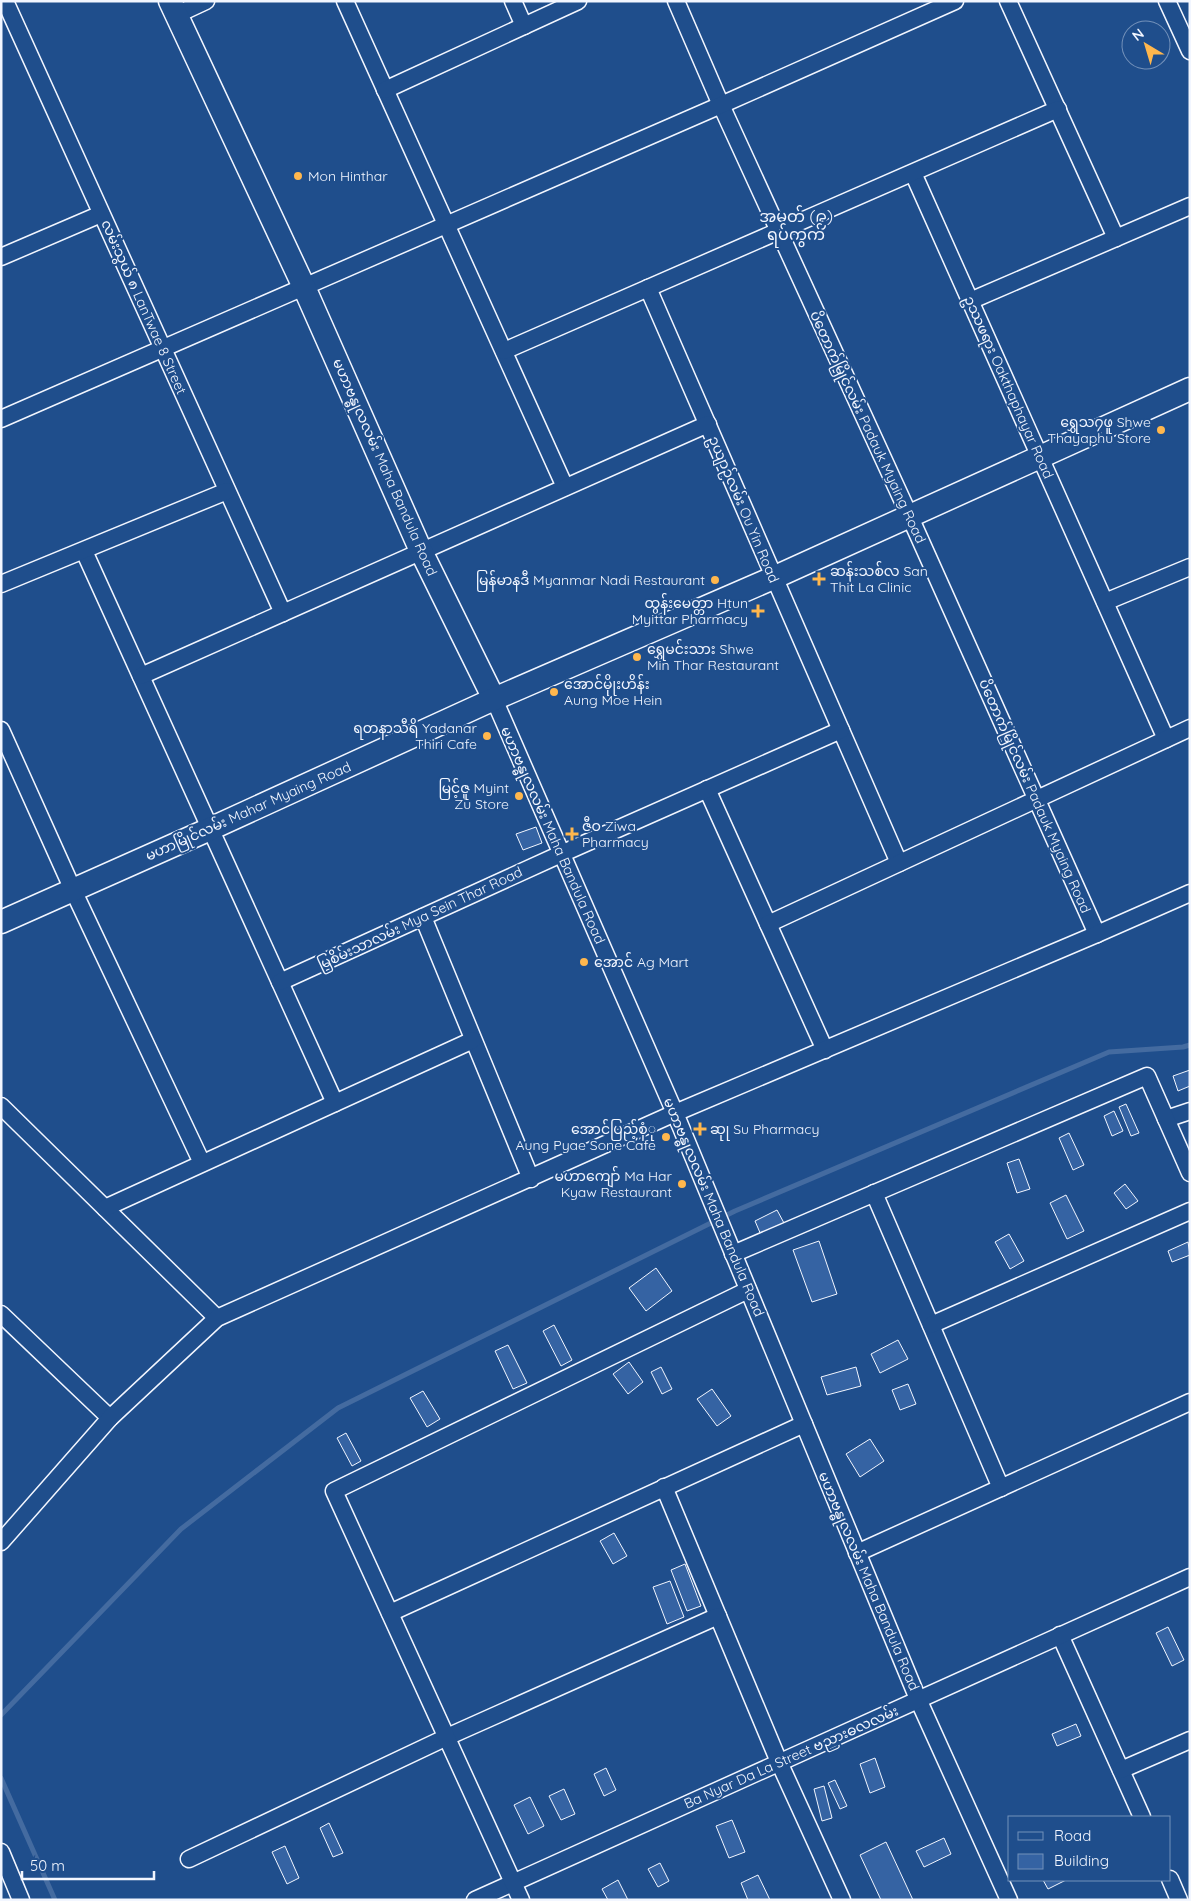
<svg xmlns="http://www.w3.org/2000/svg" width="1191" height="1901" font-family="Quicksand,'Noto Sans Myanmar',sans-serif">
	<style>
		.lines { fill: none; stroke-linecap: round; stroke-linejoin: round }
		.stream { stroke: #446ba0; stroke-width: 5 }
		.building { fill: #3563a3; stroke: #f2f6ff }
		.street-casing { stroke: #f2f6ff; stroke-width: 19 }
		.secondary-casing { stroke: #f2f6ff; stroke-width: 25 }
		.street { stroke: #1f4e8c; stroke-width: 16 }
		.secondary { stroke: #1f4e8c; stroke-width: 22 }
		.poi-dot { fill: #ffb74d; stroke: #1f4e8c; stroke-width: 2 }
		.labels { text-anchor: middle; stroke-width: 4; stroke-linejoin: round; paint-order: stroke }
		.poi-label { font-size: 14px; fill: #f2f6ff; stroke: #1f4e8c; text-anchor: start }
		.street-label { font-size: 14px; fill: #f2f6ff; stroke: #1f4e8c }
		.quarter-label { font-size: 16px; fill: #f2f6ff; stroke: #1f4e8c }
	</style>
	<rect width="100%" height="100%" fill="#1f4e8c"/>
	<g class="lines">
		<!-- stream -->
		<g class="stream">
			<polyline points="1,1715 181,1529 338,1408 735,1211 1109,1052 1183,1047 1190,1045"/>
			<polyline points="1,1778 55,1900"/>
		</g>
	</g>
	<!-- building -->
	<g class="building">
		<polygon points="536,827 542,843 523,850 516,834"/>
		<polygon points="1190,1070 1190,1086 1178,1091 1173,1076"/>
		<polygon points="1126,1104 1139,1133 1131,1136 1119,1107"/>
		<polygon points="1114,1111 1123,1131 1112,1136 1104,1116"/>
		<polygon points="1069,1133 1084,1165 1073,1170 1059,1138"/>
		<polygon points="1019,1159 1030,1189 1017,1193 1007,1163"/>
		<polygon points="1125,1184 1138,1201 1126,1209 1114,1193"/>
		<polygon points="1066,1195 1084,1231 1067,1239 1050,1203"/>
		<polygon points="777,1210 784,1223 761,1235 755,1221"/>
		<polygon points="1009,1234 1024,1261 1010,1269 995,1242"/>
		<polygon points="819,1241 837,1294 812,1302 793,1250"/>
		<polygon points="1188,1242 1190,1255 1172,1262 1168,1251"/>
		<polygon points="656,1268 672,1291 646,1311 629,1288"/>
		<polygon points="554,1325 572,1360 561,1366 543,1331"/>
		<polygon points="898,1340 908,1359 880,1373 871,1354"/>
		<polygon points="508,1345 527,1383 513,1389 495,1351"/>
		<polygon points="629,1362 643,1382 628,1394 613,1374"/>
		<polygon points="661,1367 672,1389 662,1394 651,1372"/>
		<polygon points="856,1367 861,1386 827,1395 821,1377"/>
		<polygon points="908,1384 916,1404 900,1410 892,1390"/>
		<polygon points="712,1389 731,1416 717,1426 697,1399"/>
		<polygon points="423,1391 440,1419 427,1427 410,1398"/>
		<polygon points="346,1433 361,1461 352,1466 337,1438"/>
		<polygon points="870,1439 884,1461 860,1477 846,1454"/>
		<polygon points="614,1533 627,1556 613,1564 600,1541"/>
		<polygon points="685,1564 701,1606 687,1611 671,1570"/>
		<polygon points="670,1581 684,1617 667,1624 653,1587"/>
		<polygon points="1168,1627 1184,1660 1172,1666 1156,1633"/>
		<polygon points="1076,1724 1081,1736 1057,1746 1052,1734"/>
		<polygon points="875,1758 885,1787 870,1793 860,1764"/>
		<polygon points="606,1768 616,1790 604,1796 594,1774"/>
		<polygon points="835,1780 847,1806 840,1809 828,1783"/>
		<polygon points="824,1786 832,1818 822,1821 814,1789"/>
		<polygon points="564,1789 575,1814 561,1820 549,1796"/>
		<polygon points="530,1797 544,1826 528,1834 514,1805"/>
		<polygon points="732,1820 745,1852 729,1858 716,1826"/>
		<polygon points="329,1823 343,1853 333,1857 320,1828"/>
		<polygon points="944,1838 951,1854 924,1867 916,1851"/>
		<polygon points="886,1842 913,1900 881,1900 860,1855"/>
		<polygon points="285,1846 299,1878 287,1884 272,1852"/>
		<polygon points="660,1863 669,1881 658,1887 648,1869"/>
		<polygon points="758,1875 770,1900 748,1900 741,1883"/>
		<polygon points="618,1880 628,1900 608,1900 602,1889"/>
		<polygon points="1043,1880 1066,1880 1048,1889"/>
	</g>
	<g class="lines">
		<defs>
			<g id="street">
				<polyline points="5,1 283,613"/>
				<polyline points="345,1 565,487"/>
				<polyline points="513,1 524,26"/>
				<polyline points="676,1 721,105 910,517 1097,934"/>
				<polyline points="1008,1 1116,238"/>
				<polyline points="1167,1 1190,51"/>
				<polyline points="176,15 206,1"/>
				<polyline points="385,90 578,1"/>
				<polyline points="913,173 1166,739"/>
				<polyline points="1,257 101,214"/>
				<polyline points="648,288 899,863"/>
				<polyline points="970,301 1190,206"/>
				<polyline points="504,351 1058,109"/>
				<polyline points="1,419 721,105 955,1"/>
				<polyline points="84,551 335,1103"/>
				<polyline points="1,584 227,491"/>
				<polyline points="1105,602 1190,567"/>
				<polyline points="141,676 708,424"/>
				<polyline points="494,699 675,1113 918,1699 1009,1900"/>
				<polyline points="1,730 73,890 202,1163"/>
				<polyline points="707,789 825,1050"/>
				<polyline points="423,917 531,1179"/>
				<polyline points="768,924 1190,728"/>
				<polyline points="280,982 561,854 841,730"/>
				<polyline points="1,1106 217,1318"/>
				<polyline points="1166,1119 1190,1111"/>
				<polyline points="874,1193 1001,1488"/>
				<polyline points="105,1208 473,1040"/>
				<polyline points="733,1254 1147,1076 1190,1173"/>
				<polyline points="1,1314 110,1418"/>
				<polyline points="931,1325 1190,1211"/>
				<polyline points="664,1487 779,1762 842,1900"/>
				<polyline points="1,1542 110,1418 217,1318 675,1113 1097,934 1190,893"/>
				<polyline points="857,1553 1190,1402"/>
				<polyline points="390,1613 804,1424"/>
				<polyline points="1060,1635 1142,1817"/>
				<polyline points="1121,1770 1190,1740"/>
				<polyline points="1,1852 21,1900"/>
				<polyline points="189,1859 447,1737 718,1616"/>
				<polyline points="1170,1879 1179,1900"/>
				<polyline points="475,1900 1190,1577"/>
				<polyline points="521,1900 334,1491 748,1290"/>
			</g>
			<g id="secondary">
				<polyline points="170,1 304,287 421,551 494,699"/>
				<polyline points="1,922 210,829 494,699 773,578 1190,389"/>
			</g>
		</defs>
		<!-- street casing -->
		<use href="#street" class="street-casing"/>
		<!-- secondary casing -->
		<use href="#secondary" class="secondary-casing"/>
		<!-- street -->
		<use href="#street" class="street"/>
		<!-- secondary -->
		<use href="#secondary" class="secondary"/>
	</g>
	<!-- markers -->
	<g class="poi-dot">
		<circle cx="298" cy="176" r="5"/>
		<circle cx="1161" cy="430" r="5"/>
		<path d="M816.5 571.5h5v5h5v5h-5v5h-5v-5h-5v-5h5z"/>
		<circle cx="715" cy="580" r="5"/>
		<path d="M755.5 603.5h5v5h5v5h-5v5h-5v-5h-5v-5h5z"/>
		<circle cx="637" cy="657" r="5"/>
		<circle cx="554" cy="692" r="5"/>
		<circle cx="487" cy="736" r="5"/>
		<circle cx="519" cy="796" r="5"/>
		<path d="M569.5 826.5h5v5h5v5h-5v5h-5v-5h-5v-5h5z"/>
		<circle cx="584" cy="962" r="5"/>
		<path d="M697.5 1121.5h5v5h5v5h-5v5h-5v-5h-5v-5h5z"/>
		<circle cx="666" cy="1137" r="5"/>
		<circle cx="682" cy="1184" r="5"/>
	</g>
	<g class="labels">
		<!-- poi labels -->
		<g class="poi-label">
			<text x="308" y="181">Mon Hinthar</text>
			<text x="1151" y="427" text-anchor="end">ရွှေသ၇ဖူ Shwe<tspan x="1151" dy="16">Thayaphu Store</tspan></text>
			<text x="830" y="576">ဆန်းသစ်လ San<tspan x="830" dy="16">Thit La Clinic</tspan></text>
			<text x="705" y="585" text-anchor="end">မြန်မာနဒီ Myanmar Nadi Restaurant</text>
			<text x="748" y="608" text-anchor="end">ထွန်းမေတ္တာ Htun<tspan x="748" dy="16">Myittar Pharmacy</tspan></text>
			<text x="647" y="654">ရွှေမင်းသား Shwe<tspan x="647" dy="16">Min Thar Restaurant</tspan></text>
			<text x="564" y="689">အောင်မိုုးဟိန်း<tspan x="564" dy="16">Aung Moe Hein</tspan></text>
			<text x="477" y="733" text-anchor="end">ရတနာသီရိ Yadanar<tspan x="477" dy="16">Thiri Cafe</tspan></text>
			<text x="509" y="793" text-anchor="end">မြင့်ဇူ Myint<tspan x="509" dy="16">Zu Store</tspan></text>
			<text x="582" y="831">ဇီဝ Ziwa<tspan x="582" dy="16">Pharmacy</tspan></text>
			<text x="594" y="967">အောင် Ag Mart</text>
			<text x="656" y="1134" text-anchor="end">အောင်ပြည့်စုံု<tspan x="656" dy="16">Aung Pyae Sone Cafe</tspan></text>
			<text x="710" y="1134">ဆုု Su Pharmacy</text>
			<text x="672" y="1181" text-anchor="end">မဟာကျော် Ma Har<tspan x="672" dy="16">Kyaw Restaurant</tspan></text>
		</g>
		<!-- street labels -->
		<g class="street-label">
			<text transform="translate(144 307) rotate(66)" y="5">လမ်းသွယ် ၈ LanTwae 8 Street</text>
			<text transform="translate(1009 387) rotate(66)" y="5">ဥဿဖရား Oakthaphayar Road</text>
			<text transform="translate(868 427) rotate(65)" y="5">ပိတောက်မြိုင်လမ်း Padauk Myaing Road</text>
			<text transform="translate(385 467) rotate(66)" y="5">မဟာဗန္ဓုလလမ်း Maha Bandula Road</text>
			<text transform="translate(744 509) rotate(67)" y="5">ဥယျာဉ်လမ်း Ou Yin Road</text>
			<text transform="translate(1035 796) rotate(66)" y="5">ပိတောက်မြိုင်လမ်း Padauk Myaing Road</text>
			<text transform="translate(248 811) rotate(-24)" y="5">မဟာမြိုင်လမ်း Mahar Myaing Road</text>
			<text transform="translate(553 835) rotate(66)" y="5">မဟာဗန္ဓုလလမ်း Maha Bandula Road</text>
			<text transform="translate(420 918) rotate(-25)" y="5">မြစိမ်းသာလမ်း Mya Sein Thar Road</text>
			<text transform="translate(714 1207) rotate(67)" y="5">မဟာဗန္ဓုလလမ်း Maha Bandula Road</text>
			<text transform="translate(869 1581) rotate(67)" y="5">မဟာဗန္ဓုလလမ်း Maha Bandula Road</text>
			<text transform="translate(791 1757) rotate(-24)" y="5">Ba Nyar Da La Street ဗညားဓလလမ်း</text>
		</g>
		<!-- quarter labels -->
		<g class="quarter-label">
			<text x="796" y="222">အမှတ် (၉)<tspan x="796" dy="18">ရပ်ကွက်</tspan></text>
		</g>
	</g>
	<!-- border -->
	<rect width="1191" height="1901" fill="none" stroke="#f2f6ff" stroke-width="5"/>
	<!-- legend -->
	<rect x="1008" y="1816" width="162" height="65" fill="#1f4e8c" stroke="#7391ba"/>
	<rect x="1018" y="1832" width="25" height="8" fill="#1f4e8c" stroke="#7391ba"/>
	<text x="1054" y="1841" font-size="15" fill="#f2f6ff">Road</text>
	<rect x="1018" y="1854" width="25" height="15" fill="#3563a3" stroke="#7391ba"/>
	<text x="1054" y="1866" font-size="15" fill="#f2f6ff">Building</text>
	<!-- north arrow -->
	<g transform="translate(1146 45) rotate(322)"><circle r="24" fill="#1f4e8c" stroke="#7391ba"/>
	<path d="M0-4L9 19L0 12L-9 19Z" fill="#ffb74d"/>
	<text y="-8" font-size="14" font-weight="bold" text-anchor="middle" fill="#f2f6ff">N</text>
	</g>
	<!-- scale -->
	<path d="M22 1871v8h132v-8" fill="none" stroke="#f2f6ff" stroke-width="2.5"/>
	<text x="30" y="1871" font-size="15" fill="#f2f6ff" stroke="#1f4e8c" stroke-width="4" paint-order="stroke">50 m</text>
</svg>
